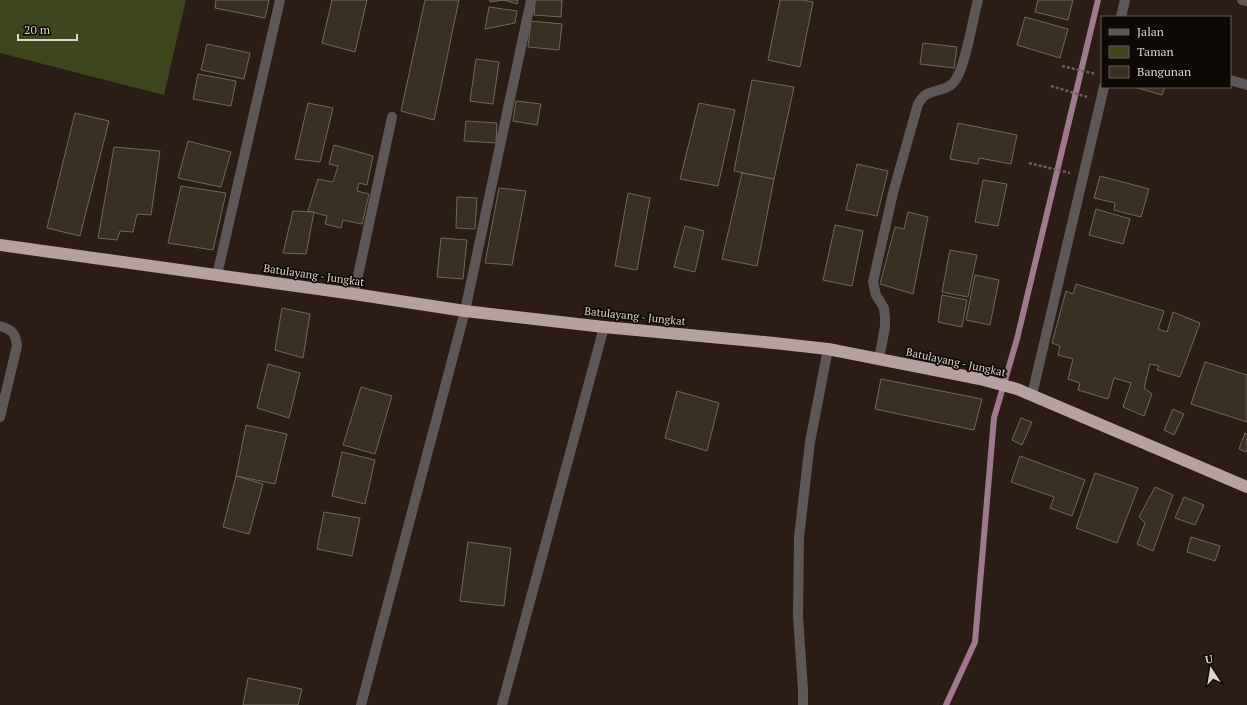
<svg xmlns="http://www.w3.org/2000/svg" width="1247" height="705" font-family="'PT Serif',serif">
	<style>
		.green { fill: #3d461d }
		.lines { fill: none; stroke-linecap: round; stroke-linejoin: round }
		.stream { stroke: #a1798e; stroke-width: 6 }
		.building { fill: #383122; stroke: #706858 }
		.path { stroke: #6e615a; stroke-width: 2.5; stroke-dasharray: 3 2; stroke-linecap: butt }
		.minor { stroke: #5f5656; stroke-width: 10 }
		.highway { stroke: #b7a0a0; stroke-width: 12 }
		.labels { text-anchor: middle; stroke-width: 3.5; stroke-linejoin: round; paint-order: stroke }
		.street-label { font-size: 11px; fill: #ded4ce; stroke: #0f0906 }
	</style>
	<rect width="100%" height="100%" fill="#2b1d15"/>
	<!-- green -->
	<polygon class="green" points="0,0 186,0 164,95 0,53"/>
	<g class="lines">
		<!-- stream -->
		<polyline class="stream" points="946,705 975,642 994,418 1017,339 1098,0"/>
	</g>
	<!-- building -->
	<g class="building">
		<polygon points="216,0 269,0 265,18 215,8"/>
		<polygon points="332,0 367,0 355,52 322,43"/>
		<polygon points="425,0 459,0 434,120 401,111"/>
		<polygon points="490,0 518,0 517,4 504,0 490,2"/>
		<polygon points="535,0 562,0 561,17 534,15"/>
		<polygon points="780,0 802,0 813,2 800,67 768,60"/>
		<polygon points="1038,0 1073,0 1068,20 1035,12"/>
		<polygon points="489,7 517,11 515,23 485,29"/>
		<polygon points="1025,17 1068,29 1060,58 1017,45"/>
		<polygon points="531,21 562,24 559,50 528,47"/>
		<polygon points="923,43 957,47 954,68 920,64"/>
		<polygon points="207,44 250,53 244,79 201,70"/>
		<polygon points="476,59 499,62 493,104 470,101"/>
		<polygon points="198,74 236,81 231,106 193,99"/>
		<polygon points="752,80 794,87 774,179 734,171"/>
		<polygon points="1134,87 1165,87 1162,95"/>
		<polygon points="516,101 541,104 537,125 513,121"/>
		<polygon points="308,103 333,108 320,162 295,159"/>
		<polygon points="699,103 735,110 718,186 680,179"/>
		<polygon points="75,113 109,121 80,236 47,228"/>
		<polygon points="466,121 497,123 496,143 464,141"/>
		<polygon points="958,123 1017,135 1011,164 979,158 978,164 950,159"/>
		<polygon points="188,141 231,152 221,187 178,178"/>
		<polygon points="334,145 373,156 367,185 359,183 357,191 369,194 362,224 343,220 341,228 325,224 327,216 308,211 318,179 333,182 338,166 329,164"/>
		<polygon points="114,147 160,151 151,215 137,214 133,232 120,231 117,240 98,238"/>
		<polygon points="857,164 888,171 877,216 846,210"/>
		<polygon points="742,173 774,179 757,266 722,259"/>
		<polygon points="1100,176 1149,189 1141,217 1114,210 1115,203 1094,198"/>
		<polygon points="983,180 1007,184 998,226 975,222"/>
		<polygon points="181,186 226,193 213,250 168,243"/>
		<polygon points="499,188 526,191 512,265 485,263"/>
		<polygon points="628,193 650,198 637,270 615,266"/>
		<polygon points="457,197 477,198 475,229 456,228"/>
		<polygon points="1096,209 1130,219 1123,244 1089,235"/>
		<polygon points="293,211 314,212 306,254 283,253"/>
		<polygon points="908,212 928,217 913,294 880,284 895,227 904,229"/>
		<polygon points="835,225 863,231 852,286 823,280"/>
		<polygon points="685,226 704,231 695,272 674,267"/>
		<polygon points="441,238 467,240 463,279 437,277"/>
		<polygon points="950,250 977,255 968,297 942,292"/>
		<polygon points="975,275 999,280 990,325 966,320"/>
		<polygon points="1076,284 1164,311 1158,329 1167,332 1173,312 1200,323 1180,377 1157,370 1159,366 1150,364 1144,388 1152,394 1144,416 1123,407 1131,383 1114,378 1108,399 1078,390 1080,383 1068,379 1073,359 1058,355 1060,346 1052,343 1066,291 1073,294"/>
		<polygon points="942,295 967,300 962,327 938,322"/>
		<polygon points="282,308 310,314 303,358 275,350"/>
		<polygon points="1205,362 1247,375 1247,422 1191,404"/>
		<polygon points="268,364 300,373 289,418 257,408"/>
		<polygon points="881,379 982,399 974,430 875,409"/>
		<polygon points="361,387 392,396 375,454 343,445"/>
		<polygon points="677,391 719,403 707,451 665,438"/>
		<polygon points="1173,409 1184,414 1174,435 1164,430"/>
		<polygon points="1021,418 1032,422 1022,445 1012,440"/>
		<polygon points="246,425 287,434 275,484 236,476"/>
		<polygon points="1245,433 1247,434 1247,449 1246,452 1239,449"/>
		<polygon points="342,452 375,460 365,504 332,496"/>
		<polygon points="1020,456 1085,480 1072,516 1050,508 1054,497 1011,482"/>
		<polygon points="1095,473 1138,488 1117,543 1076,528"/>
		<polygon points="236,476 263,484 249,534 223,527"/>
		<polygon points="1155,487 1173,495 1153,551 1137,544 1145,523 1139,517"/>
		<polygon points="1184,497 1204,505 1195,525 1175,518"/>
		<polygon points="324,512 360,518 352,556 317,549"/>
		<polygon points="1191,537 1220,546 1215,561 1187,552"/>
		<polygon points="468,542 511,548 504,606 460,601"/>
		<polygon points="248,678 302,689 298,705 243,705"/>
	</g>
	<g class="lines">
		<!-- path -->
		<g class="path">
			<polyline points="1062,66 1096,74"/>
			<polyline points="1051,86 1087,97"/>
			<polyline points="1029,163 1070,173"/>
		</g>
		<!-- minor -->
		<g class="minor">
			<polyline points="1242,0 1247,1"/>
			<polyline points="1121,17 1125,0"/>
			<polyline points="1230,80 1247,85"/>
			<polyline points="217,275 280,0"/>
			<polyline points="354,294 392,117"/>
			<path d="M0 326C12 329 16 334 17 346L0 417"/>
			<path d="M879 359 885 327V318L884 308 876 295 873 282 893 193 918 104C920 101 922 98 924 96 933 89 947 91 954 82 965 70 973 18 978 0"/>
			<polyline points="1032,395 1104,87"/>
			<polyline points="361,705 465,311 531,0"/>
			<polyline points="502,705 604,327"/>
			<polyline points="803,705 803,690 798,616 799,537 810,442 828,349"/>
		</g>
		<!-- highway -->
		<polyline class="highway" points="0,245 354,294 465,311 604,327 774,343 828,349 980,379 1017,389 1247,487"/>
	</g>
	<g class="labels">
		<!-- street labels -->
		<g class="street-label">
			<text transform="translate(314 275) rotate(8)" y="4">Batulayang - Jungkat</text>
			<text transform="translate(635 316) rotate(6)" y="4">Batulayang - Jungkat</text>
			<text transform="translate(956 362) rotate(12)" y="4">Batulayang - Jungkat</text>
		</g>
	</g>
	<!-- legend -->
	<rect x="1101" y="16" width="130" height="72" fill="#0f0906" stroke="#625a56"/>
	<rect x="1109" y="29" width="20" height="6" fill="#5f5656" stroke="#625a56"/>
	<text x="1137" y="36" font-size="12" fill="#ded4ce">Jalan</text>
	<rect x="1109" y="46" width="20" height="12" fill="#3d461d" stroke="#625a56"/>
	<text x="1137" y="56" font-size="12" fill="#ded4ce">Taman</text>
	<rect x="1109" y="66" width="20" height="12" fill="#383122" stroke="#625a56"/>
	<text x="1137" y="76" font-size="12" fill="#ded4ce">Bangunan</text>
	<!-- north arrow -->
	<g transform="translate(1211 669) rotate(348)" stroke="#0f0906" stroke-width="3" paint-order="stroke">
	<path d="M0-3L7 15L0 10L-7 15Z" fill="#ded4ce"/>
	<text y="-6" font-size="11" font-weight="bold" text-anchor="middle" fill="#ded4ce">U</text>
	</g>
	<!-- scale -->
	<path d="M18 34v6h59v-6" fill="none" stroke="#ded4ce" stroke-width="2"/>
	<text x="24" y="34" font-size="12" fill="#ded4ce" stroke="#0f0906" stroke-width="3" paint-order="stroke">20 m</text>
</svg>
